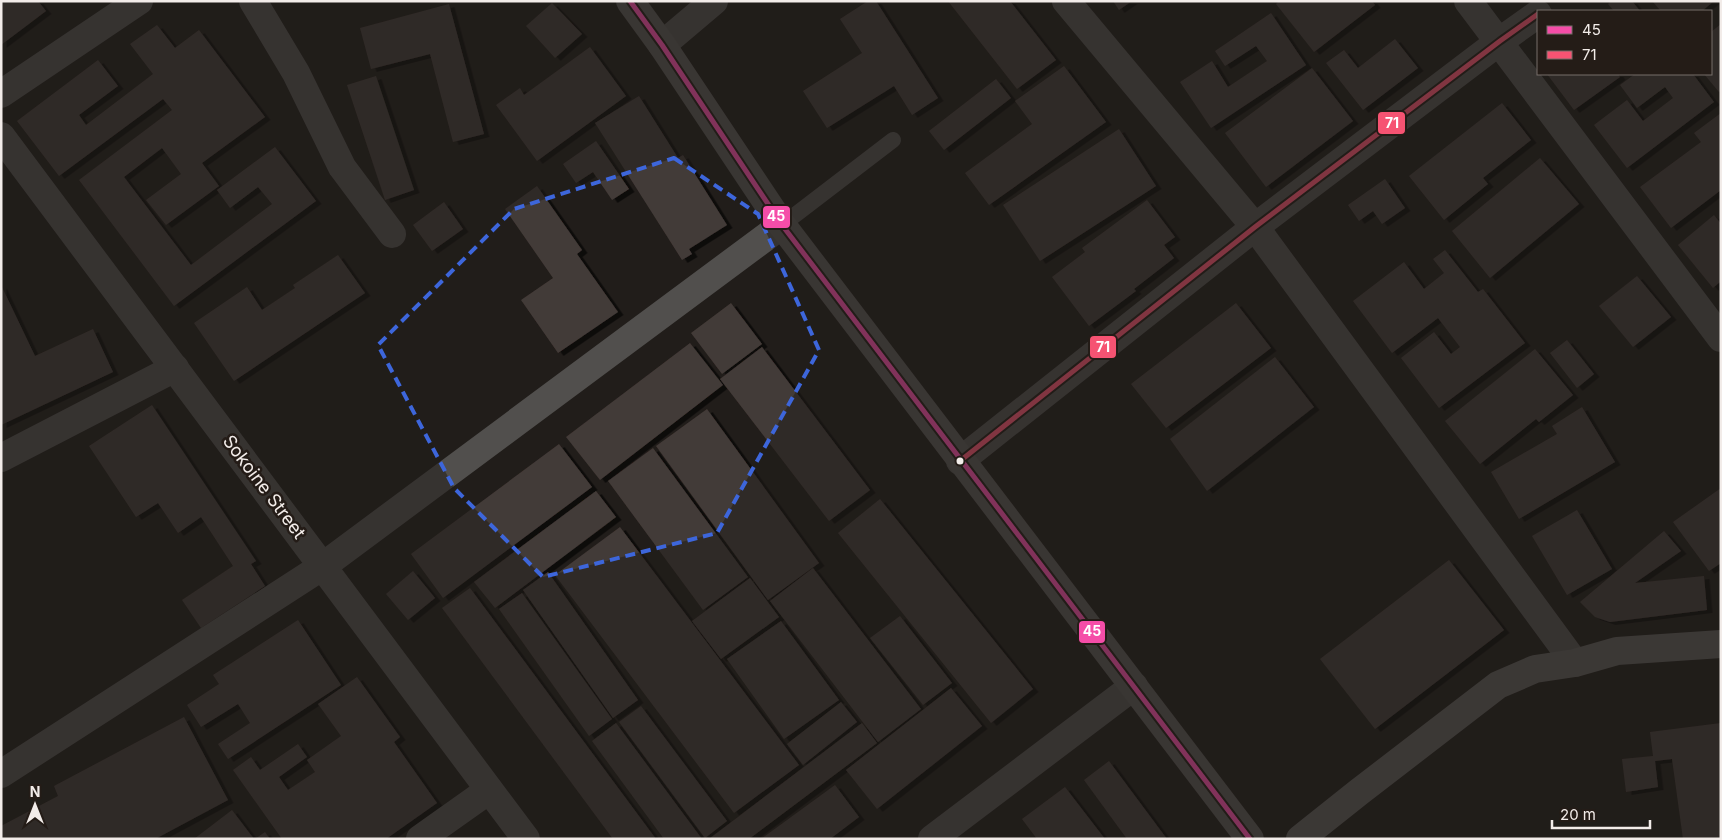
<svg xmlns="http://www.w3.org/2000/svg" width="1722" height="840" font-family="Inter,sans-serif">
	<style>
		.building { fill: #433a37; filter: url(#shadow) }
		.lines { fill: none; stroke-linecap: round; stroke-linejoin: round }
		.lane { stroke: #514f4d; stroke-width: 16 }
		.street { stroke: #514f4d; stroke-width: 28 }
		.secondary { stroke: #5c5a58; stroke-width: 28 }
		.highway { stroke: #575452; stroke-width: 28 }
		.bus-1-casing { stroke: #241c17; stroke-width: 9 }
		.bus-2-casing { stroke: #241c17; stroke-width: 9 }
		.bus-1 { stroke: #f54da8; stroke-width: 5 }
		.bus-2 { stroke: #f65372; stroke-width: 5 }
		.marked { fill: none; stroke: #3d66db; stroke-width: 4; stroke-dasharray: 10 6; stroke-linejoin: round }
		.bus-dot { fill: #f2ece9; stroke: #241c17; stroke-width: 2 }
		.labels { text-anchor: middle; stroke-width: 5; stroke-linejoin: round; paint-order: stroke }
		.street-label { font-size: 18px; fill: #f2ece9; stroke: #241c17 }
		.line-badge { stroke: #241c17; stroke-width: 2 }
		.badge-label { font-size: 14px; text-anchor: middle; font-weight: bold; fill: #fff }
	</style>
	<defs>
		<filter id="shadow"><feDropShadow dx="5.5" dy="3" stdDeviation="0" flood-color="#0009"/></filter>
	</defs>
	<rect width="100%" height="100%" fill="#211d1a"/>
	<!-- building -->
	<g class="building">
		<polygon points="1,1 38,1 46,11 1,45"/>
		<polygon points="868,1 876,1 938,98 912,115 894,86 827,128 803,91 862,53 840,19"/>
		<polygon points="948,1 1010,1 1056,60 1017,89"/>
		<polygon points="1113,1 1132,1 1119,10"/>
		<polygon points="1279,1 1372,1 1375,5 1314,52 1276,4"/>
		<polygon points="1611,1 1632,1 1640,11 1614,11 1608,4"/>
		<polygon points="1652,1 1714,1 1702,11 1661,11"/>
		<polygon points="552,3 582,34 555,58 526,26"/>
		<polygon points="449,4 484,134 453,142 430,54 371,69 360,28"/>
		<polygon points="1271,13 1306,65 1211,128 1180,82 1212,61 1228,87 1267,61 1256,46 1225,66 1215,51"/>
		<polygon points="1721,24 1721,91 1719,92 1704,74 1711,74 1711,32"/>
		<polygon points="157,25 175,48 199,30 265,117 202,163 219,186 166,225 146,200 181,174 162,148 124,177 191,265 272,204 258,187 230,208 217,190 275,147 316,201 174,306 79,180 172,110 163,99 59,176 17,121 98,60 118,86 79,115 86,125 153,74 130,44"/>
		<polygon points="1395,39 1418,68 1363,110 1326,63 1344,50 1358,68"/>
		<polygon points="590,47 626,96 537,161 496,105 520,88 524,95"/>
		<polygon points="1064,66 1106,122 989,205 965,173 1032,124 1015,101"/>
		<polygon points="1312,68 1353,121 1266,187 1225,133"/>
		<polygon points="1547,74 1618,74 1620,77 1574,110"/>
		<polygon points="1635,74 1693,74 1714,102 1627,168 1594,125 1627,100 1643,121 1673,98 1665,87 1637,108 1620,85"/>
		<polygon points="376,76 414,190 385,200 347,85"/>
		<polygon points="996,79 1011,98 944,150 929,131"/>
		<polygon points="639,96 678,158 683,155 727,225 689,249 692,254 682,260 595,123"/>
		<polygon points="1502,103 1531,140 1483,178 1488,184 1444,220 1409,176"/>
		<polygon points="1721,113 1721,190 1671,228 1640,187 1701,142 1694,133"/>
		<polygon points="1119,129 1156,186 1040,261 1003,205"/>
		<polygon points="596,141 629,189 612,200 593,172 576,183 563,164"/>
		<polygon points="1540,158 1579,204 1490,278 1452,231"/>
		<polygon points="1385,179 1405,208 1382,224 1373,211 1359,221 1348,205"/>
		<polygon points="537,186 582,250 577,254 618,312 558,353 521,300 553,278 505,209"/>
		<polygon points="1147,200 1175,237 1164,245 1174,258 1134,289 1136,291 1089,326 1052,277 1085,252 1082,248"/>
		<polygon points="444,202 463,229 432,251 413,225"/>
		<polygon points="1714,215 1721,224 1721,281 1713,288 1678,245"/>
		<polygon points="1445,250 1478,292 1483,289 1525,343 1439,408 1401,358 1434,332 1451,354 1460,347 1438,318 1392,353 1353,301 1404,262 1424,289 1444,273 1433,259"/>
		<polygon points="338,255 365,293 234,381 194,323 247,287 262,310 295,288 293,285"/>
		<polygon points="1637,276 1671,317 1633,347 1599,306"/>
		<polygon points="1,285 35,356 93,329 113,372 1,425"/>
		<polygon points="731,303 762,344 722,374 691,333"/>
		<polygon points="1236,303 1271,348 1166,428 1131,384"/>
		<polygon points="1567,340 1594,374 1577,388 1550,353"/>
		<polygon points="690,343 723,385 600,480 566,437"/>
		<polygon points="762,347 870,490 829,521 720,379"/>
		<polygon points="1535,349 1573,395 1539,422 1536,419 1480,464 1445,421"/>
		<polygon points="1275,357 1314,407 1207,491 1170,439"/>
		<polygon points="152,405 256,561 251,564 265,586 201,628 182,600 233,566 201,517 178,533 158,503 136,517 89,446"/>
		<polygon points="1582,407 1615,462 1519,519 1491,472 1557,434 1552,426"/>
		<polygon points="707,409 819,563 768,600 656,446"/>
		<polygon points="559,444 592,487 443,598 411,554"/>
		<polygon points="653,448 748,577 703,610 608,481"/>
		<polygon points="1721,488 1721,563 1709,571 1673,522"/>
		<polygon points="596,491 616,517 495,608 474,582"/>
		<polygon points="880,499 1033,689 991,723 838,533"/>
		<polygon points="1577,510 1612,569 1567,595 1532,536"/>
		<polygon points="620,527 799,765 734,813 555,575"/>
		<polygon points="1664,531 1681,551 1635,583 1704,576 1707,610 1610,622 1595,617 1580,602"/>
		<polygon points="1449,560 1504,630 1375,729 1320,659"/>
		<polygon points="813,568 921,709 878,742 770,601"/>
		<polygon points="413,571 435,598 408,620 386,594"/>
		<polygon points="548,572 638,700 613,718 523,590"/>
		<polygon points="750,578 779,617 721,659 692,621"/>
		<polygon points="470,588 656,839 613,839 442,608"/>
		<polygon points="522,593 612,719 589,736 499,609"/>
		<polygon points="900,616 952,683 923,705 870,638"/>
		<polygon points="298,620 341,685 228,759 218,744 250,723 238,704 201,727 187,705 219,684 213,675"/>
		<polygon points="781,621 839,700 784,739 727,659"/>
		<polygon points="357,677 400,737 394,742 437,803 386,839 282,839 233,770 251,757 260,770 298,744 307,757 279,777 288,790 315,772 307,760 341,736 318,704"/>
		<polygon points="951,688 982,726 877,809 846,770"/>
		<polygon points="841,702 857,722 803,765 787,744"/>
		<polygon points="641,706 727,821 705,838 619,722"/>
		<polygon points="184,717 228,800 157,838 158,839 1,839 1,826 58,796 54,786"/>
		<polygon points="616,723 702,839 664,839 592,741"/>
		<polygon points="862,723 877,743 749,839 709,839"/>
		<polygon points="1721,723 1721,839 1683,839 1672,759 1655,761 1658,787 1626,792 1622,759 1653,756 1650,732"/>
		<polygon points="1109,761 1167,839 1127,839 1084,780"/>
		<polygon points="835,785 859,817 830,839 761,839"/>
		<polygon points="1065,787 1105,839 1037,839 1022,819"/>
		<polygon points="232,810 254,839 194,839"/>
		<polygon points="265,832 270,839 255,839"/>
	</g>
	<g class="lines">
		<!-- lane -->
		<polyline class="lane" points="782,225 893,140"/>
		<!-- street -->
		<g class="street">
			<polyline points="253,1 296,73 342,167 392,234"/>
			<polyline points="1066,1 1255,227 1575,663"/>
			<polyline points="1468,1 1721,338"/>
			<polyline points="662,45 714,1"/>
			<polyline points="1,94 139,1"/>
			<polyline points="1,136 526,839"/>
			<polyline points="1,458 175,368"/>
			<polyline points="960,461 1255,227 1500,41 1538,14"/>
			<polyline points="1,774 323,566 782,225"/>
			<polyline points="420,839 489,790"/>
			<polyline points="932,839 1134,686"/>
		</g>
		<!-- secondary -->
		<polyline class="secondary" points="1300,839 1359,792 1498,685 1535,669 1575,663 1617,651 1721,644"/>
		<!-- highway -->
		<polyline class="highway" points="630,1 662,45 782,225 1250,839"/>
		<defs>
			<polyline id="bus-1" points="630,1 662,45 782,225 1250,839"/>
			<polyline id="bus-2" points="960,461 1255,227 1500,41 1538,14"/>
		</defs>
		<!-- bus-1 casing -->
		<use href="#bus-1" class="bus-1-casing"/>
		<!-- bus-2 casing -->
		<use href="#bus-2" class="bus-2-casing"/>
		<!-- bus-1 -->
		<use href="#bus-1" class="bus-1"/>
		<!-- bus-2 -->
		<use href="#bus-2" class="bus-2"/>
	</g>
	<!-- marked area -->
	<path d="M0 0H1722V840H0ZM674 158 758 214 819 350 717 533 543 577 454 488 378 345 514 209Z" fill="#211d1a" fill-opacity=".55" fill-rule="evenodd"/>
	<path class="marked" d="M674 158 758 214 819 350 717 533 543 577 454 488 378 345 514 209Z"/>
	<!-- markers -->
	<circle class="bus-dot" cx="960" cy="461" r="4.5"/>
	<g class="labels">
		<!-- street labels -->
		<g class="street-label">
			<text transform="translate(264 487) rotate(53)" y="6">Sokoine Street</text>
		</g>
	</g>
	<g class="line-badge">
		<rect x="1377" y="111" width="29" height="24" rx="5" fill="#f65372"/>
		<rect x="762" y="205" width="29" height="24" rx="5" fill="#f54da8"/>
		<rect x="1089" y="335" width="28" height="24" rx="5" fill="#f65372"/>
		<rect x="1078" y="620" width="28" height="24" rx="5" fill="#f54da8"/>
	</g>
	<g class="badge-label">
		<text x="1392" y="128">71</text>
		<text x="776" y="221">45</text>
		<text x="1103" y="352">71</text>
		<text x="1092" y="636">45</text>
	</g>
	<!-- border -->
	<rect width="1722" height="840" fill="none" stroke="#f2ece9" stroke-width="5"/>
	<!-- legend -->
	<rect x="1537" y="10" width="175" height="65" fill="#241c17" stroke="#766f6b"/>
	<rect x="1547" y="26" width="25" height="8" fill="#f54da8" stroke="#766f6b"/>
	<text x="1582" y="35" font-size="15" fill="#f2ece9">45</text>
	<rect x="1547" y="51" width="25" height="8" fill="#f65372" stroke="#766f6b"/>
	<text x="1582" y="60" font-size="15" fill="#f2ece9">71</text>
	<!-- north arrow -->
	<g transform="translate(35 805)" stroke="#241c17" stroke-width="4" paint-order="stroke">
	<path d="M0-4L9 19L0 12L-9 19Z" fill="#f2ece9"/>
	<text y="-8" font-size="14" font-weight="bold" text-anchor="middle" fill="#f2ece9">N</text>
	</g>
	<!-- scale -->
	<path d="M1552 820v8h98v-8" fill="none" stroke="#f2ece9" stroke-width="2.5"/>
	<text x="1560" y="820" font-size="15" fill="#f2ece9" stroke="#241c17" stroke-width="4" paint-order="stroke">20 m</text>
</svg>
